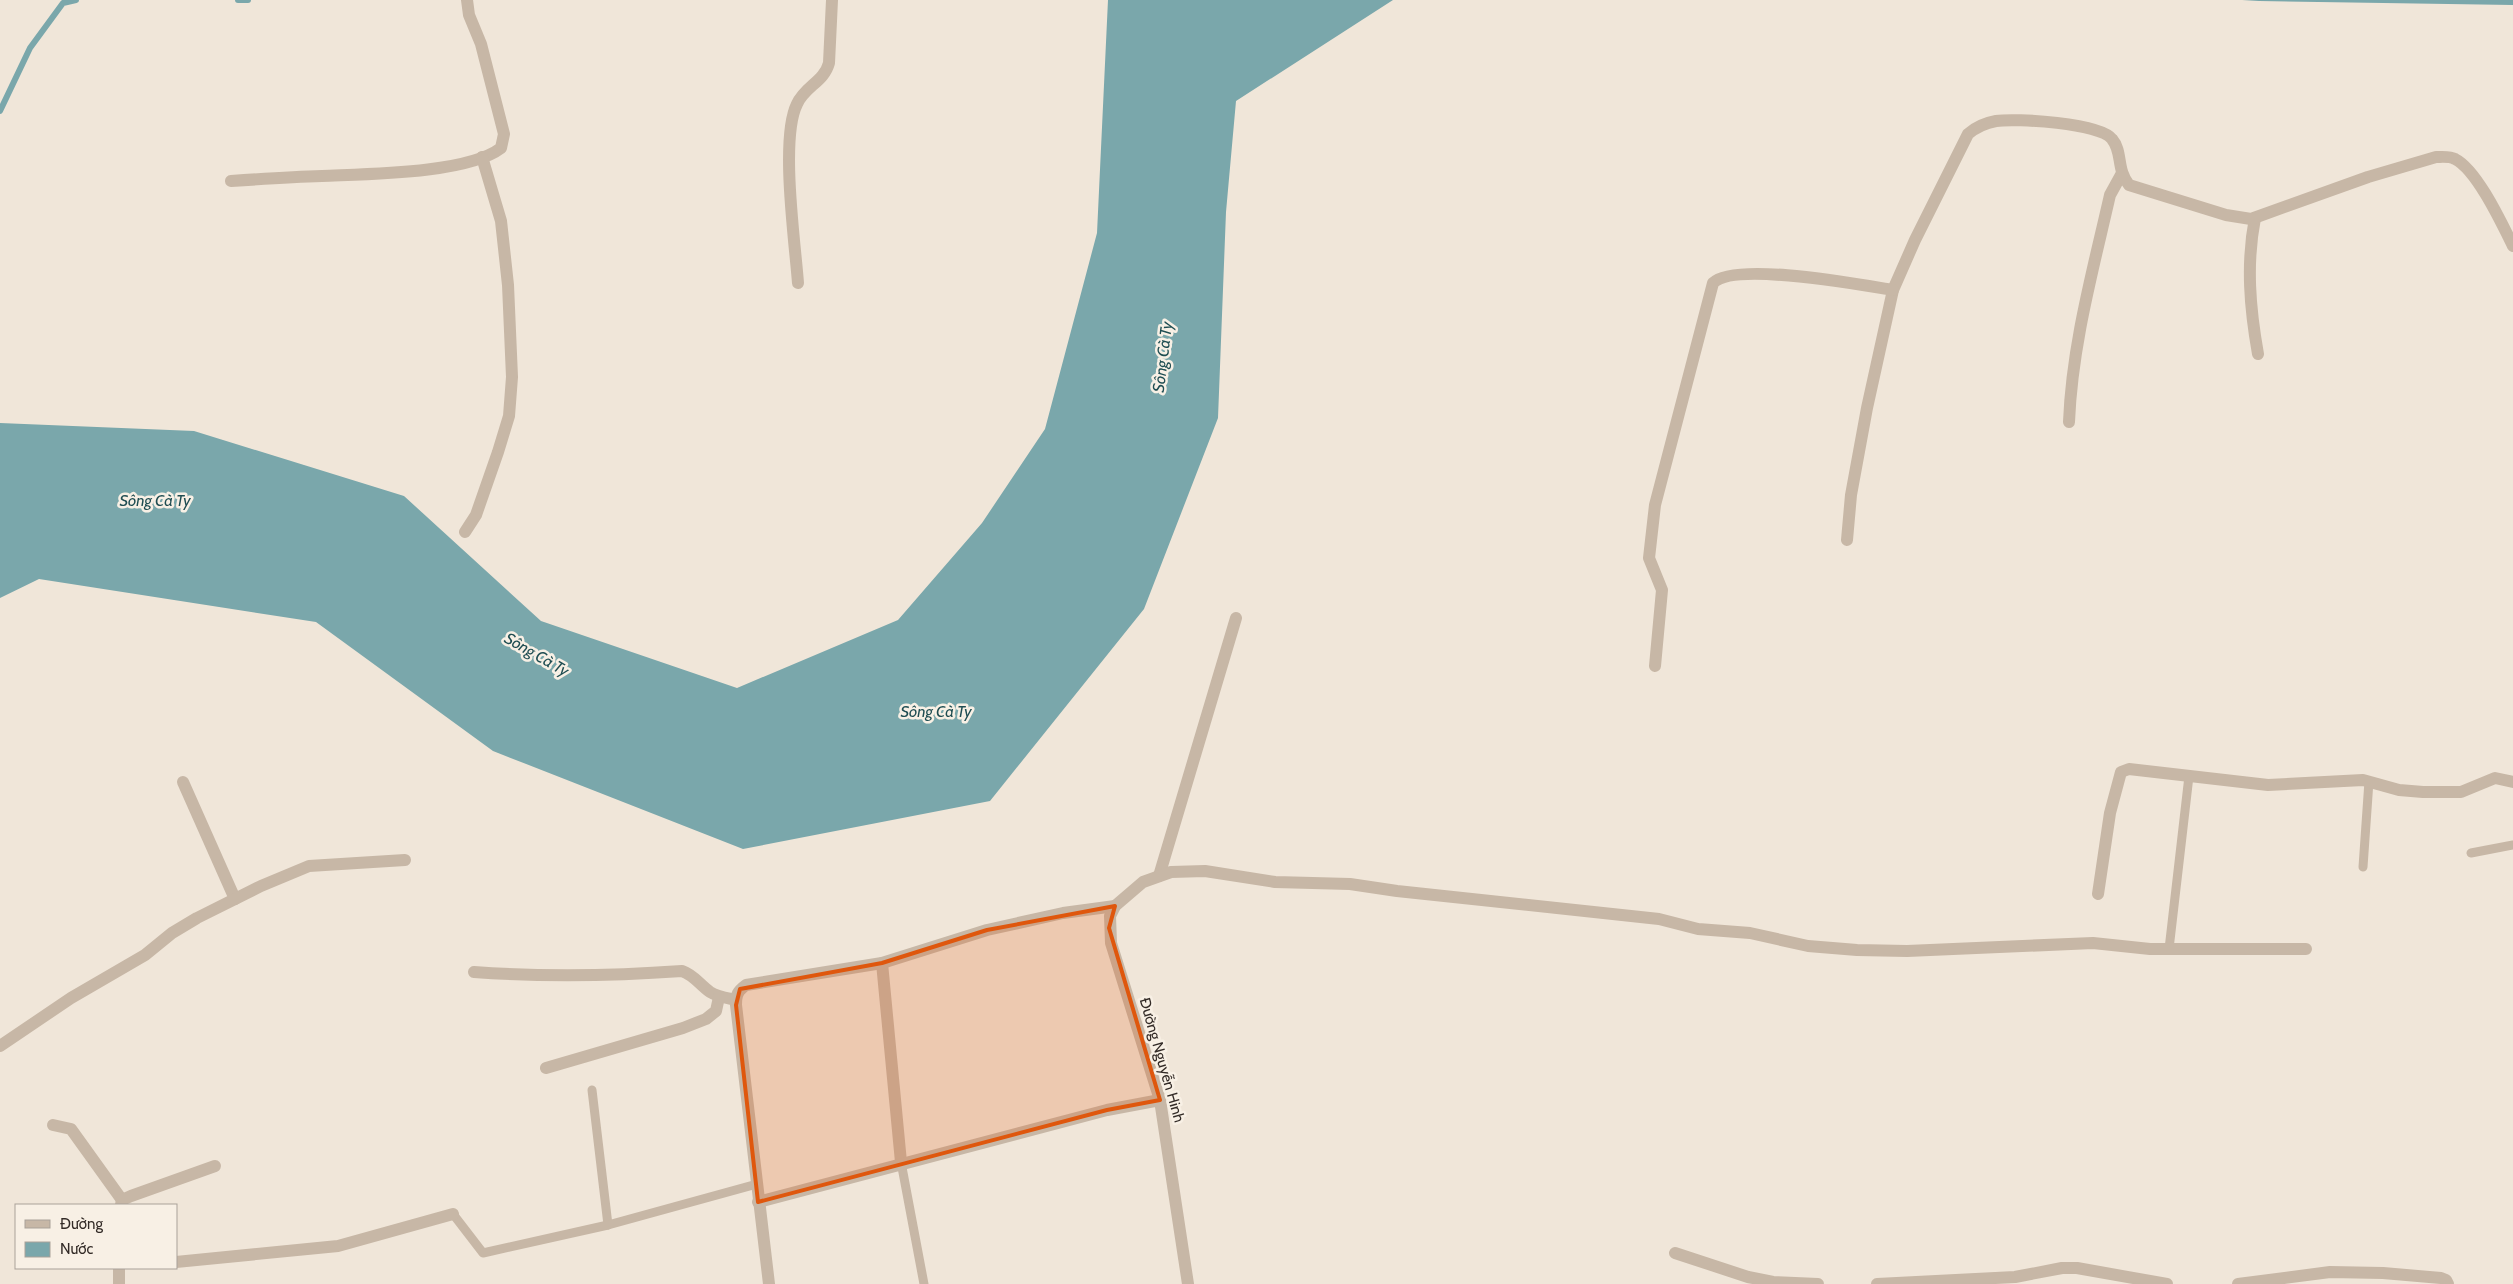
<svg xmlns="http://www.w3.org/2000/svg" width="2513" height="1284" font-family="Cabin,sans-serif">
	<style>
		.water { fill: #7aa7ab }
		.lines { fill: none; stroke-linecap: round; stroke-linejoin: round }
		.stream { stroke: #7aa7ab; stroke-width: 6 }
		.lane { stroke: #c7b7a6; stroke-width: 9 }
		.street { stroke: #c7b7a6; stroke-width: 12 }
		.marked { fill: #df570d; fill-opacity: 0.2; stroke: #df570d; stroke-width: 4; stroke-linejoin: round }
		.labels { text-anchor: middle; stroke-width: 5; stroke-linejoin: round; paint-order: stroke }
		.street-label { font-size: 15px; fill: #332b27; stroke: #f8f0e5 }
		.water-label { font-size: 16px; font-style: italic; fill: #1f4d52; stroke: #f8f0e5 }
	</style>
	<rect width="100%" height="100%" fill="#f0e6d9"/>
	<!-- water -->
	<g class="water">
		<polygon points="1108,0 1393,0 1236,101 1226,212 1218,418 1144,609 990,801 743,849 493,751 316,622 39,579 0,598 0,423 194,431 404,496 541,621 737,688 898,620 982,523 1045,429 1097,233"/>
		<polygon points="2242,0 2513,0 2513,5 2259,1"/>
	</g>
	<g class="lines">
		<!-- stream -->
		<g class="stream">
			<polyline points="238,0 248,0"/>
			<polyline points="0,111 30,48 63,3 76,0"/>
		</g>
		<!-- lane -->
		<g class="lane">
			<polyline points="2471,853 2513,845"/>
			<polyline points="2363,867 2369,781"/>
			<polyline points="2169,949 2189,776"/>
			<polyline points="592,1090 608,1225"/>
			<polyline points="901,1162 924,1284"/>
			<polyline points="453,1214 483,1253 608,1225 757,1184"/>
		</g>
		<!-- street -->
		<g class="street">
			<path d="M231 181C261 179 291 177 322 176 365 174 467 174 501 148L504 134 481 44 469 15 467 0"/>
			<path d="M2255 218C2246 264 2250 309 2258 354"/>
			<path d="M798 283C795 242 780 138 797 104 805 86 824 82 829 63L832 0"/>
			<path d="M2069 422C2072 345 2093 270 2110 195L2121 175"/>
			<polyline points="465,532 476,515 498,452 509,416 512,377 508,285 501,221 482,157"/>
			<path d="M1847 540 1851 495 1867 408 1893 290 1915 240 1968 134C1976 127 1985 123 1996 121 2016 118 2100 123 2112 139 2123 152 2116 169 2129 185L2226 215 2251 219 2368 177 2436 157C2442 157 2450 156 2455 159 2477 170 2502 224 2513 246"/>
			<path d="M1655 666 1662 590 1649 558 1655 505 1713 283C1735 261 1861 285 1893 290"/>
			<polyline points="183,782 235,899"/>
			<polyline points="1159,876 1236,618"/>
			<polyline points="2098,894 2110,813 2121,772 2129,769 2268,785 2363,780 2399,790 2423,792 2461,792 2495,778 2513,782"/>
			<polyline points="882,963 901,1162"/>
			<path d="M474 972C544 977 612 976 682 971 694 975 699 984 710 992 718 997 727 998 736 1000"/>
			<polyline points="0,1046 71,998 145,955 172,933 197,918 261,886 309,866 405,860"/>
			<polyline points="546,1068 683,1028 706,1019 716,1011 719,997"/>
			<polyline points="53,1125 71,1129 122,1200"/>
			<polyline points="758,1202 1107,1110 1160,1100"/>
			<polyline points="121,1205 122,1200 131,1196 215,1166"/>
			<polyline points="1675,1253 1748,1277 1773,1282 1818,1284"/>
			<polyline points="176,1262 338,1246 453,1214"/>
			<polyline points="119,1284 119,1268"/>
			<path d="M769 1284 736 1005C736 994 738 991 746 985L882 963 987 930 1063 913 1115 906"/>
			<polyline points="1188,1284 1160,1100 1111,943 1110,916 1115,906 1143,882 1171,872 1205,871 1275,882 1350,884 1397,891 1659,919 1698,929 1750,933 1808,946 1857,950 1907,951 2093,943 2150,949 2306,949"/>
			<polyline points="1877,1284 2015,1277 2062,1268 2077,1268 2167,1284"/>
			<polyline points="2238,1284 2330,1272 2383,1273 2441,1278 2446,1280 2448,1284"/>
		</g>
	</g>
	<!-- marked area -->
	<path class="marked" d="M1115 906 1109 928 1160 1100 1107 1110 758 1202 736 1005 740 989 882 963 987 930Z"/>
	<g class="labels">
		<!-- street labels -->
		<g class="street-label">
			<text transform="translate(1162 1060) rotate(74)" y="5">Đường Nguyễn Hinh</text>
		</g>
		<!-- water labels -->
		<g class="water-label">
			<text transform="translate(1162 357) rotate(-83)" y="6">Sông Cà Ty</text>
			<text x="155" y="506">Sông Cà Ty</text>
			<text transform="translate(537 654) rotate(30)" y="6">Sông Cà Ty</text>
			<text x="936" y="717">Sông Cà Ty</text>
		</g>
	</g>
	<!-- legend -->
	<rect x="15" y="1204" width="162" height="65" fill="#f8f0e5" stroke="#a9a199"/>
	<rect x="25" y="1220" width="25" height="8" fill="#c7b7a6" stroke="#a9a199"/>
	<text x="60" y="1229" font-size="15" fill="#332b27">Đường</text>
	<rect x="25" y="1242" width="25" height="15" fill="#7aa7ab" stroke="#a9a199"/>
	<text x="60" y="1254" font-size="15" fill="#332b27">Nước</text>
</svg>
